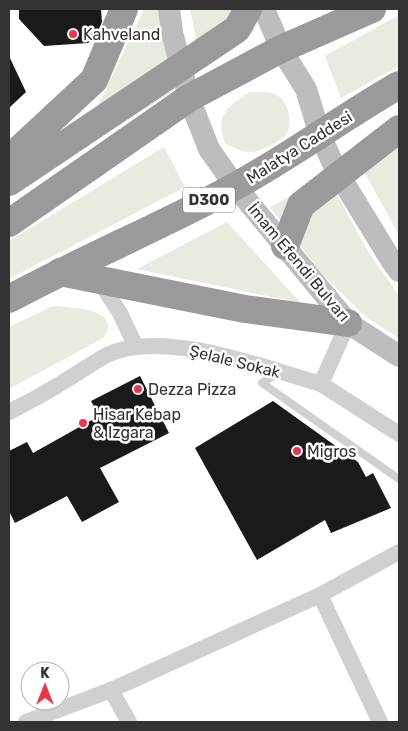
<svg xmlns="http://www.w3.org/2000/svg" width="408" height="731" font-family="Rubik,sans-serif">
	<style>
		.green { fill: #e6ecdf }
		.building { fill: #1a1a1a }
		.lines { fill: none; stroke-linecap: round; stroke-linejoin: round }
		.lane { stroke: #d0d0d0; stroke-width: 8 }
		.street { stroke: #d0d0d0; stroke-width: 16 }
		.secondary { stroke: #bdbdbd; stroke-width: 22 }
		.highway { stroke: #9a9a9a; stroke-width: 28 }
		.poi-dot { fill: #e63946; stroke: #fff; stroke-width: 2 }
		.labels { text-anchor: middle; stroke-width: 5; stroke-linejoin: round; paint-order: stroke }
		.shield { fill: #fff; stroke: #707070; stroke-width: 1 }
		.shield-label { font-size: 15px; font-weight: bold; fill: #333 }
		.poi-label { font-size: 16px; fill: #333; stroke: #fff; text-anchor: start }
		.street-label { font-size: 16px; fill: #333; stroke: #fff }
	</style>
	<rect width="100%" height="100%" fill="#fff"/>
	<!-- green -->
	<g class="green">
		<polygon points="144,9 158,9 174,84 174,91 105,134 93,132 90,123"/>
		<polygon points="190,9 246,9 255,31 200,59"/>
		<polygon points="399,15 399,66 341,98 325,56"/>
		<path d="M250 92C259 92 269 91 277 95 288 101 293 122 287 133 282 141 259 153 250 152 242 152 233 147 225 143 214 114 228 107 250 92Z"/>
		<polygon points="399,129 399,235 356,157"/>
		<polygon points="164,147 185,187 9,279 9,241"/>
		<polygon points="327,177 367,250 399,296 399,338 366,317 323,275 270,207"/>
		<polygon points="227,222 301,303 137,269"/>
		<path d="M53 306C69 307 126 309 103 338L9 389V327Z"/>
	</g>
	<!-- building -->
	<g class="building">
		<polygon points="19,9 101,9 102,22 95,38 88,43 44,46 19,19"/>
		<polygon points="9,56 26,92 9,108"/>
		<polygon points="140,376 169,433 100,468 119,502 82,522 67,496 15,523 9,511 9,451 27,442 33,453 99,416 91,401"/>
		<polygon points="273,401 358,462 366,477 373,473 391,508 331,533 325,520 257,560 195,448"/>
	</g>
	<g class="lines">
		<!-- lane -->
		<polyline class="lane" points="278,373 262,383 399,479"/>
		<!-- street -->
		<g class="street">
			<polyline points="98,279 120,313 136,347"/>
			<polyline points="321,384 399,434"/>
			<path d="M9 412C29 402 49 391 68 379 81 371 94 362 107 355 163 328 264 368 321 384L348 323"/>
			<polyline points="320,595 380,722"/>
			<polyline points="111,690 129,722"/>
			<polyline points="26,722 111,690 320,595 399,552"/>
		</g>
		<!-- secondary -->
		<g class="secondary">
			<polyline points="169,9 172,32 189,98 209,149 235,186 348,323 399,356"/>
			<polyline points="264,9 281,49 306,89 320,135 336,170 391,260 399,271"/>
		</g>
		<!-- highway -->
		<g class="highway">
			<polyline points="9,159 94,80 124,9"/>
			<polyline points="9,182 237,29 248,9"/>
			<polyline points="9,223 189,98 281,49 372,9"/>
			<polyline points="285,246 301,205 399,129"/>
			<polyline points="60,272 245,309 348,323"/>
			<path d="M9 299C83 259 160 227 234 187 291 156 343 117 399 85"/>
		</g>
	</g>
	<!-- markers -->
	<g class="poi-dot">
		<circle cx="73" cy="34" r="5"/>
		<circle cx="138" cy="389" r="5"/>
		<circle cx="83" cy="423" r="5"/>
		<circle cx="297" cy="451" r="5"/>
	</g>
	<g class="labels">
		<!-- shield labels -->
		<rect class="shield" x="183" y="187.5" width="52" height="25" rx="4"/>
		<g class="shield-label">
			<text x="209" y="205">D300</text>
		</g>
		<!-- poi labels -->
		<g class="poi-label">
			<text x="83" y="40">Kahveland</text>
			<text x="148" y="395">Dezza Pizza</text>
			<text x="93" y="420">Hisar Kebap<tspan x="93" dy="18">&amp; Izgara</tspan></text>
			<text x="307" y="457">Migros</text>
		</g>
		<!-- street labels -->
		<g class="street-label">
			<text transform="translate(299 147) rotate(-32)" y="6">Malatya Caddesi</text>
			<text transform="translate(299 262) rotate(50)" y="6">İmam Efendi Bulvarı</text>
			<text transform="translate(235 361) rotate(14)" y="6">Şelale Sokak</text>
		</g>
	</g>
	<!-- border -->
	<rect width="408" height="731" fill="none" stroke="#333333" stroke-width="20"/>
	<!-- north arrow -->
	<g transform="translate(45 686)"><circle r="24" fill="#ffffff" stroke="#adadad"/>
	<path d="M0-4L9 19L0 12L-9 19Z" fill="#e63946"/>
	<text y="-8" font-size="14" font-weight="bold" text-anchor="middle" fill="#333333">K</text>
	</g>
</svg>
